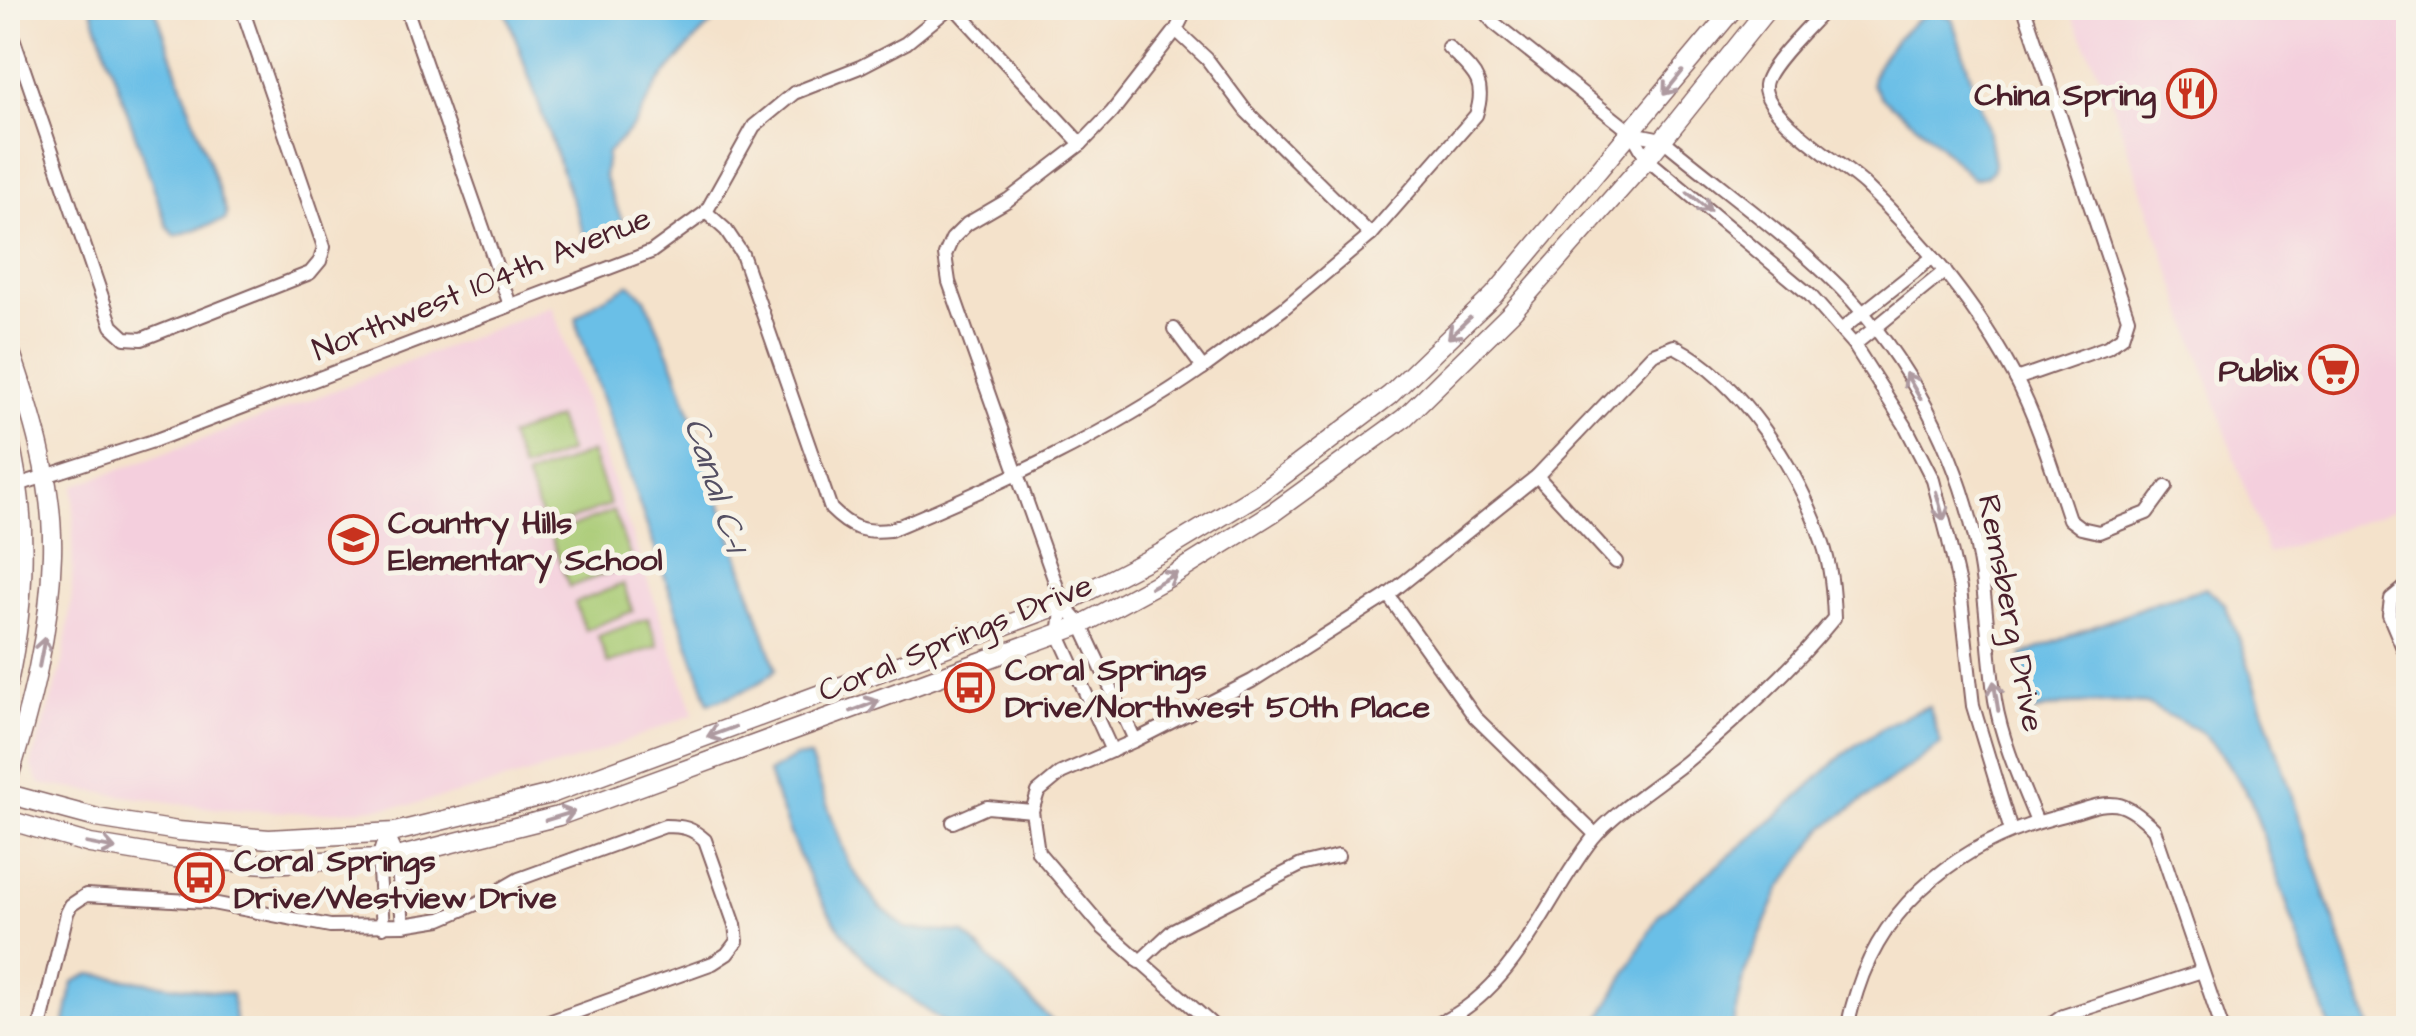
<svg xmlns="http://www.w3.org/2000/svg" width="2416" height="1036" font-family="'Architects Daughter',sans-serif">
	<style>
		.built { fill: #f4cfdd }
		.green { fill: #a9cb74; stroke: #7a7550; stroke-width: 2.5 }
		.water { fill: #6bbfe7; stroke: #5a6f89; stroke-width: 2.5 }
		.lines { fill: none; stroke-linecap: round; stroke-linejoin: round }
		.street-casing { stroke: #866363; stroke-width: 16 }
		.secondary-casing { stroke: #866363; stroke-width: 21 }
		.street { stroke: #fff; stroke-width: 12 }
		.secondary { stroke: #fff; stroke-width: 18 }
		.oneway { stroke: #ae9aa0 }
		.labels { text-anchor: middle; stroke-width: 10; stroke-linejoin: round; paint-order: stroke }
		.poi-label { font-size: 32px; font-weight: bold; fill: #4a1f2b; stroke: #f7f3e8; text-anchor: start }
		.street-label { font-size: 32px; fill: #4a1f2b; stroke: #f7f3e8 }
		.water-label { font-size: 35px; font-style: italic; fill: #544f63; stroke: #f7f3e8 }
	</style>
	<rect width="100%" height="100%" fill="#f7f3e8"/>
	<filter id="ink" filterUnits="userSpaceOnUse"><feTurbulence type="fractalNoise" baseFrequency=".01" numOctaves="2"/><feDisplacementMap in="SourceGraphic" scale="20" xChannelSelector="R" yChannelSelector="G"/><feConvolveMatrix kernelMatrix="1 2 1 2 8 2 1 2 1" color-interpolation-filters="sRGB"/></filter>
	<filter id="wash" filterUnits="userSpaceOnUse"><feTurbulence type="fractalNoise" baseFrequency=".0048" numOctaves="4" result="noise"/><feDisplacementMap in="SourceGraphic" scale="40" xChannelSelector="R" yChannelSelector="G"/><feGaussianBlur stdDeviation="2.25" result="paint"/><feColorMatrix in="noise" values="0 0 0 0 0 0 0 0 0 0 0 0 0 0 0 0 0 1.4 0 .05"/><feComposite in="paint" operator="in"/></filter>
	<g filter="url(#wash)">
		<rect width="100%" height="100%" fill="#f4e2cb"/>
		<!-- built -->
		<g class="built">
			<polygon points="2068,8 2408,8 2408,505 2268,554 2109,94"/>
			<polygon points="552,306 694,714 584,758 469,791 410,805 316,813 220,809 40,784 31,765 63,663 72,594 74,486 284,410"/>
		</g>
		<!-- green -->
		<g class="green">
			<polygon points="557,418 569,452 522,470 509,436"/>
			<polygon points="591,452 610,505 546,529 526,477"/>
			<polygon points="613,511 633,564 569,587 550,535"/>
			<polygon points="623,584 633,611 585,630 575,603"/>
			<polygon points="648,618 658,646 608,664 598,636"/>
		</g>
		<!-- water -->
		<g class="water">
			<polygon points="91,8 155,8 227,214 225,220 175,236 167,226"/>
			<polygon points="505,8 743,8 714,21 694,41 658,83 634,126 607,153 604,176 625,228 586,240"/>
			<path d="M1937 11 1952 19 1988 129 1994 164 1993 169 1987 176 1973 179 1927 133 1881 97 1872 84C1871 62 1915 13 1937 11Z"/>
			<path d="M630 284 645 298 675 368 776 669C759 688 733 695 709 703L578 329 576 318 597 302Z"/>
			<polygon points="2206,588 2224,603 2241,643 2370,1028 2330,1028 2250,798 2222,755 2201,732 2146,704 2120,702 2069,704 2032,712 2022,655 2156,602"/>
			<polygon points="1929,706 1941,744 1824,828 1780,889 1745,972 1733,1028 1595,1028 1659,914 1776,817 1847,751 1892,722"/>
			<path d="M795 757H810L849 865 880 907 907 929 964 933 1059 1028C1027 1029 991 1033 959 1028 946 1027 931 1013 920 1005 833 949 800 867 768 773Z"/>
			<polygon points="90,974 232,994 236,1028 64,1028 73,982"/>
		</g>
	</g>
	<g filter="url(#ink)">
		<g class="lines">
			<defs>
				<g id="street">
					<polyline points="406,8 510,305"/>
					<polyline points="955,8 1081,144"/>
					<polyline points="1481,8 1494,23 1632,133 1647,159 1810,295 1854,345 1905,425 1933,480 1948,537 1960,589 1973,706 2011,831"/>
					<path d="M1826 8C1813 23 1767 66 1765 85 1762 115 1844 165 1865 185 1924 241 1976 305 2015 377 2038 421 2053 472 2069 519L2081 528 2099 532 2147 513 2166 487"/>
					<polyline points="8,23 112,326 125,338 142,339 310,273 320,261 324,247 242,8"/>
					<polyline points="1176,30 1207,59 1246,111 1371,235"/>
					<path d="M1632 133 1662 139C1716 184 1775 226 1826 274 1898 341 1952 439 1974 534 1987 589 1987 645 1995 700 2002 742 2021 783 2037 822"/>
					<path d="M706 212 726 230 742 254 831 509C850 528 863 533 890 530 1000 484 1105 436 1203 368"/>
					<path d="M1174 329 1203 368 1283 309 1371 235 1476 115C1488 79 1471 71 1448 47"/>
					<polyline points="1841,330 1933,257"/>
					<polyline points="1854,345 1945,271"/>
					<polyline points="2016,379 2107,347 2122,337 2128,318 2024,8"/>
					<polyline points="1537,476 1616,562"/>
					<polyline points="18,485 156,440 651,252 706,212 754,126 794,93 860,67 906,43 949,8"/>
					<polyline points="2408,585 2391,599 2389,615 2408,660"/>
					<polyline points="1388,595 1475,717 1595,834"/>
					<polyline points="1063,604 1059,635 1112,751"/>
					<polyline points="1135,740 1081,625 1063,604 949,282 945,255 952,239 967,224 1008,200 1081,144 1112,112 1176,30 1187,8"/>
					<polyline points="953,822 987,807 1032,811"/>
					<polyline points="386,833 397,857 403,925"/>
					<polyline points="383,927 378,859 386,833"/>
					<polyline points="1139,962 1173,930 1301,865 1338,856"/>
					<path d="M40 1028 67 913 71 905 86 895 207 902 330 926 403 925 441 919 476 904 519 879 665 826C683 826 692 828 705 840L735 925 737 941 727 954 713 963 532 1028"/>
					<path d="M1216 1028 1103 928 1038 852 1032 811 1038 792 1061 773 1134 741 1252 681 1388 595 1537 476 1653 354 1674 346C1741 381 1799 470 1822 541 1831 566 1833 592 1834 618 1791 671 1739 717 1687 761 1660 783 1614 812 1593 838 1542 903 1512 999 1427 1028"/>
					<path d="M1848 1028C1849 1015 1853 1004 1857 991 1886 899 1966 840 2057 817 2105 805 2115 790 2154 829L2222 1028"/>
					<polyline points="2046,1028 2063,1016 2202,971"/>
				</g>
				<g id="secondary">
					<path d="M8 344C31 410 54 483 52 554 50 632 31 707 8 780"/>
					<path d="M8 434C29 519 26 598 8 683"/>
					<polyline points="8,794 97,818 178,831 269,839 395,832 551,794 1063,604 1163,552 1260,493 1390,395 1494,295 1734,8"/>
					<polyline points="8,820 90,844 175,858 267,864 397,857 559,816 1081,625 1175,574 1274,512 1404,418 1511,313 1647,159 1768,8"/>
				</g>
			</defs>
			<!-- street casing -->
			<use href="#street" class="street-casing"/>
			<!-- secondary casing -->
			<use href="#secondary" class="secondary-casing"/>
			<!-- street -->
			<use href="#street" class="street"/>
			<!-- secondary -->
			<use href="#secondary" class="secondary"/>
		</g>
		<!-- one-way arrows -->
		<defs><path id="oneway-shaft" d="M-6 0H5M1.5-3L5.5 0L1.5 3" fill="none" stroke-width="1.6" stroke-linecap="round" stroke-linejoin="round" transform="scale(2.5)"/></defs>
		<g class="oneway">
			<use href="#oneway-shaft" transform="translate(1673 83) rotate(129)"/>
			<use href="#oneway-shaft" transform="translate(1699 202) rotate(40)"/>
			<use href="#oneway-shaft" transform="translate(1459 328) rotate(136)"/>
			<use href="#oneway-shaft" transform="translate(1913 386) rotate(-120)"/>
			<use href="#oneway-shaft" transform="translate(1940 506) rotate(75)"/>
			<use href="#oneway-shaft" transform="translate(1164 580) rotate(-29)"/>
			<use href="#oneway-shaft" transform="translate(42 652) rotate(-79)"/>
			<use href="#oneway-shaft" transform="translate(1996 696) rotate(-99)"/>
			<use href="#oneway-shaft" transform="translate(865 706) rotate(-21)"/>
			<use href="#oneway-shaft" transform="translate(721 732) rotate(160)"/>
			<use href="#oneway-shaft" transform="translate(560 816) rotate(-17)"/>
			<use href="#oneway-shaft" transform="translate(101 846) rotate(11)"/>
		</g>
	</g>
	<!-- icons -->
	<defs>
		<symbol id="restaurant-ring" viewBox="-11 -11 22 22"><circle r="9.5" fill="#f7f3e8" stroke="#c8321e" stroke-width="1.5"/><path d="M-5-6h1v4h1v-4h1v4h1v-4h1v5L-1.5 .5V6h-2V.5L-5-1ZM5-6V6H3V1.5H1.5Q1.5-4 5-6Z" fill="#c8321e"/></symbol>
		<symbol id="supermarket-ring" viewBox="-11 -11 22 22"><circle r="9.5" fill="#f7f3e8" stroke="#c8321e" stroke-width="1.5"/><path d="M-6-5.5h2.5l.6 2H6L4.5 2H-2.5L-4.4-4H-6ZM-1.5 3.2a1.3 1.3 0 1 0 .1 0ZM3 3.2a1.3 1.3 0 1 0 .1 0Z" fill="#c8321e"/></symbol>
		<symbol id="school-ring" viewBox="-11 -11 22 22"><circle r="9.5" fill="#f7f3e8" stroke="#c8321e" stroke-width="1.5"/><path d="M0-5L7-2L0 1L-7-2ZM-4 1L0 2.5L4 1V4Q0 6-4 4Z" fill="#c8321e"/></symbol>
		<symbol id="bus-ring" viewBox="-11 -11 22 22"><circle r="9.5" fill="#f7f3e8" stroke="#c8321e" stroke-width="1.5"/><path d="M-5-6H5V4H4V6H2V4H-2V6H-4V4H-5ZM-3.5-4V0h7V-4ZM-3.5 1.2v1.5H-2V1.2ZM2 1.2v1.5H3.5V1.2Z" fill="#c8321e"/></symbol>
	</defs>
	<g fill-rule="evenodd">
		<use href="#restaurant-ring" x="2164" y="66" width="55" height="55"/>
		<use href="#supermarket-ring" x="2306" y="342" width="55" height="55"/>
		<use href="#school-ring" x="326" y="512" width="55" height="55"/>
		<use href="#bus-ring" x="942" y="660" width="55" height="55"/>
		<use href="#bus-ring" x="172" y="850" width="55" height="55"/>
	</g>
	<g class="labels">
		<!-- poi labels -->
		<g class="poi-label">
			<text x="2156" y="105" text-anchor="end">China Spring</text>
			<text x="2298" y="381" text-anchor="end">Publix</text>
			<text x="388" y="533">Country Hills<tspan x="388" dy="37">Elementary School</tspan></text>
			<text x="1005" y="680">Coral Springs<tspan x="1005" dy="37">Drive/Northwest 50th Place</tspan></text>
			<text x="234" y="871">Coral Springs<tspan x="234" dy="37">Drive/Westview Drive</tspan></text>
		</g>
		<!-- street labels -->
		<g class="street-label">
			<text transform="translate(481 283) rotate(-22)" y="11">Northwest 104th Avenue</text>
			<text transform="translate(2012 613) rotate(79)" y="11">Remsberg Drive</text>
			<text transform="translate(955 637) rotate(-22)" y="11">Coral Springs Drive</text>
		</g>
		<!-- water labels -->
		<g class="water-label">
			<text transform="translate(717 484) rotate(72)" y="12">Canal C-1</text>
		</g>
	</g>
	<!-- margin -->
	<rect width="2416" height="1036" fill="none" stroke="#f7f3e8" stroke-width="40"/>
</svg>
